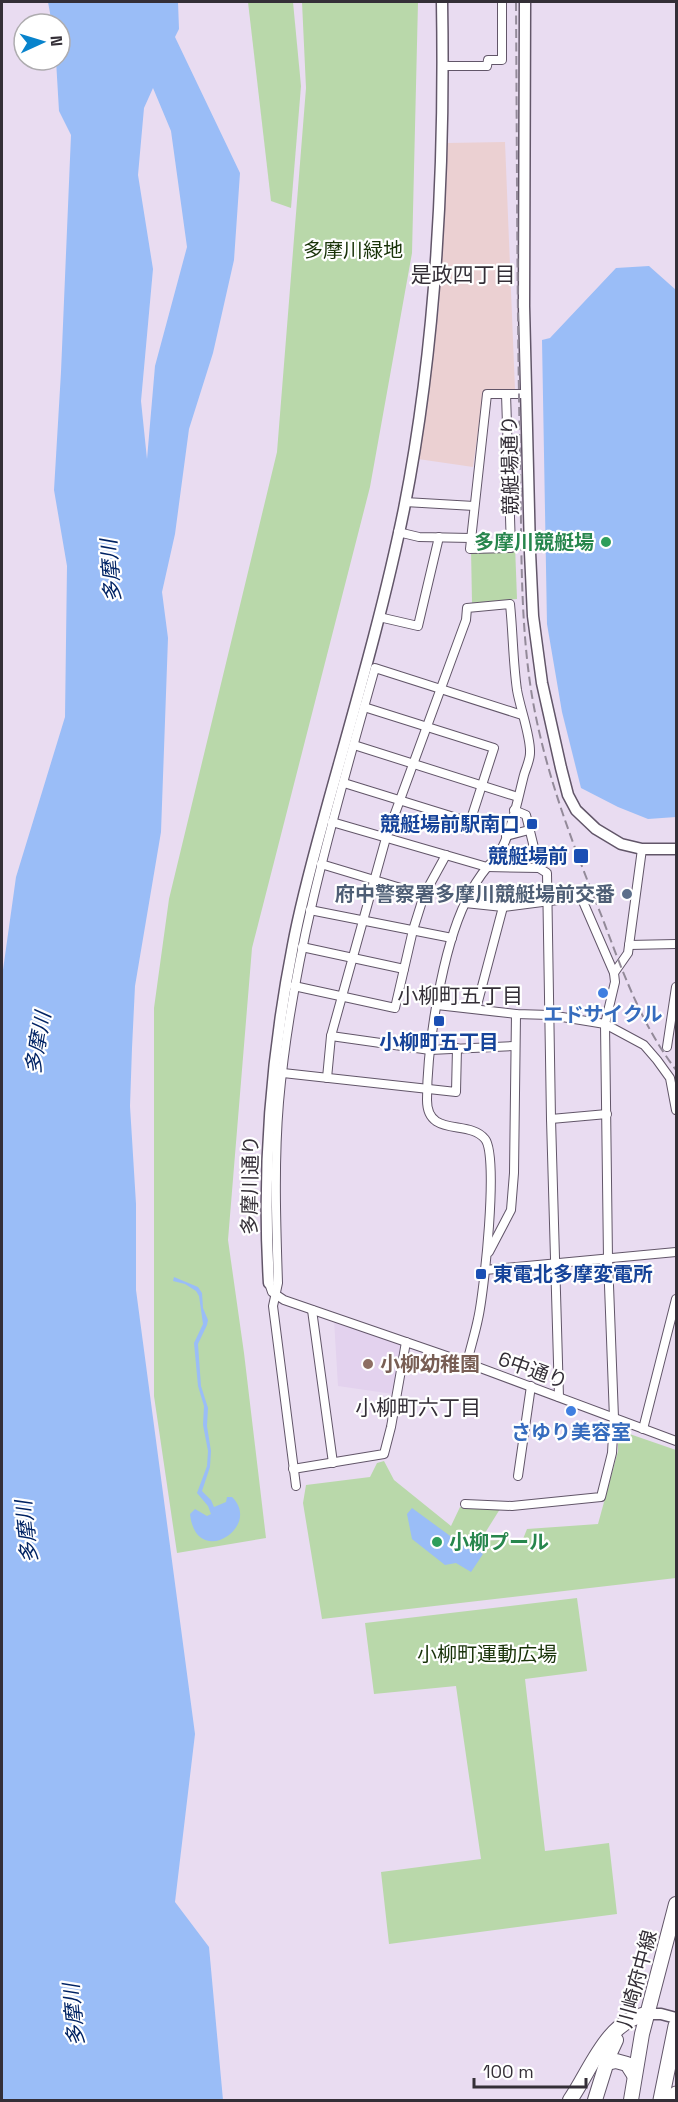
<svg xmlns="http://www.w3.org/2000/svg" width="678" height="2102" font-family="'Space Grotesk','Noto Sans JP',sans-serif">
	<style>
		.built { fill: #e3d2ee }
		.industrial { fill: #ebd0d2 }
		.green { fill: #b9d8aa }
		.water { fill: #9abdf7; fill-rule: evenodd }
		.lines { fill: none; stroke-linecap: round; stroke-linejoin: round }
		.minor-casing { stroke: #625669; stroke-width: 10 }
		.tertiary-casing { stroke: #625669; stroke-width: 13 }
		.primary-casing { stroke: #625669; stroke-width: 16 }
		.motorway-casing { stroke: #625669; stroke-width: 17 }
		.minor { stroke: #fff; stroke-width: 8 }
		.tertiary { stroke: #fff; stroke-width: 10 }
		.primary { stroke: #fff; stroke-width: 14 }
		.motorway { stroke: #fff; stroke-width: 15 }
		.rail { stroke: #938a99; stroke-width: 2; stroke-dasharray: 9 4.5; stroke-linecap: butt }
		.leisure-dot { fill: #2e9e5b; stroke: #fff; stroke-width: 2 }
		.transit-dot { fill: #1a4fb4; stroke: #fff; stroke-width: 2 }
		.service-dot { fill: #5c6f8a; stroke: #fff; stroke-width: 2 }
		.shop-dot { fill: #3f7fe0; stroke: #fff; stroke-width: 2 }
		.education-dot { fill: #8d6e63; stroke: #fff; stroke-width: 2 }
		.labels { text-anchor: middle; stroke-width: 4.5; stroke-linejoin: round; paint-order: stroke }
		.park-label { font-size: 20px; fill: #193309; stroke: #fff }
		.street-label { font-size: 20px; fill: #342f37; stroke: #fff }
		.leisure-label { font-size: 20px; font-weight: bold; fill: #27864d; stroke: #fff; text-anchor: end }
		.transit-label { font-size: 20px; font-weight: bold; fill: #164399; stroke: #fff; text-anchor: end }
		.service-label { font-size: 20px; font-weight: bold; fill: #4e5e75; stroke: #fff; text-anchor: end }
		.shop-label { font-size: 20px; font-weight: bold; fill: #366cbe; stroke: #fff }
		.education-label { font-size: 20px; font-weight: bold; fill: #785e54; stroke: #fff; text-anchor: start }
		.neighbourhood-label { font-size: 21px; fill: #342f37; stroke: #fff }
		.water-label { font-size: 21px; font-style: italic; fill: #002364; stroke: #fff }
	</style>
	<rect width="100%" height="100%" fill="#e9dcf1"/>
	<!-- built -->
	<polygon class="built" points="334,1320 402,1341 393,1394 338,1386"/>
	<!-- industrial -->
	<polygon class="industrial" points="505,142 515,390 484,390 473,467 418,459 439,307 447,143"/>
	<!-- green -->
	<g class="green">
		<polygon points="248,2 293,2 301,86 291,208 271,201"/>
		<polygon points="302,2 418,2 412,253 370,487 252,948 228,1240 244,1353 266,1538 177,1553 154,1396 154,1008 169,899 277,452 306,88"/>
		<polygon points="515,545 517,599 472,603 471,548"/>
		<polygon points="618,1430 676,1450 676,1578 322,1619 303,1503 306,1485 370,1477 377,1463 384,1461 394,1480 451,1526 460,1507 500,1509 480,1541 523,1539 527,1529 598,1524 618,1451"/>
		<polygon points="577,1598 587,1671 525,1679 545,1851 609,1843 617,1914 389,1944 381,1872 481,1859 456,1686 374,1694 365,1623"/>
	</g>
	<!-- water -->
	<g class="water">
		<path d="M48 2H178L179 29 175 37 240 173 234 260 213 353 189 429 175 534 162 592 168 638 161 832 135 986 132 1048 130 1106 136 1204V1290L195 1734 175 1902 209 1947 223 2100H2V977L16 877 65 717 67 566 54 490 61 372 71 135 59 111 56 60H60V24H52ZM153 88 171 131 187 247 155 366 147 459 141 401 153 269 138 175 144 108Z"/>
		<polygon points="649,266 676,290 676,817 648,819 618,807 581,788 562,712 547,624 542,340 550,338 616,268"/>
		<path d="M174 1277 198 1287 202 1293 203 1308 208 1320 207 1325 198 1344 201 1386 208 1408 207 1426 211 1451 210 1467 202 1491 211 1500 214 1507 226 1502 227 1497H232C263 1527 196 1570 190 1514L195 1509 207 1516 211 1514 208 1506 197 1493 207 1466 208 1451 203 1425 204 1406 198 1386 194 1343 203 1324 199 1296 196 1291 185 1284 173 1281Z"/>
		<polygon points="412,1508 468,1549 472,1545 483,1554 471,1572 456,1563 445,1565 412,1539 407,1514"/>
	</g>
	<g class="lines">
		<defs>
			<g id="minor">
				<polyline points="444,66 487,66 488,60 502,60 502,2"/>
				<polyline points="506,394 511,548 470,549 487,394 526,394"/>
				<polyline points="405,502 474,506"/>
				<polyline points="398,532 419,537 471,538"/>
				<polyline points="379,617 418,626 439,537"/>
				<polyline points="354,745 518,797"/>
				<polyline points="344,783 470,822 494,748 364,707"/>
				<polyline points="514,810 526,815 539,868"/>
				<polyline points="332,822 487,867 539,868 547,873 551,1119 559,1397"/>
				<polyline points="506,836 529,830"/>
				<polyline points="321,864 424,895"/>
				<polyline points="465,903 503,907 581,897 614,973"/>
				<polyline points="310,910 452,938"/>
				<polyline points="629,945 676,944"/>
				<polyline points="302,947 404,969"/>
				<polyline points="294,986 395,1008 413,930 424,895 446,855"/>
				<polyline points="437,1005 516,1014 550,1015 605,1024 644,1045 657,1060 670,1078 676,1110"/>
				<polyline points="476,1009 503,907"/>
				<polyline points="331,1036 430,1050 514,1046"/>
				<polyline points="667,1047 676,987"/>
				<polyline points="283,1073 456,1092 457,1048"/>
				<path d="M327 1078 331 1036 386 838 466 620 467 608 510 604C513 633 513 662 517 690 520 708 531 737 530 753 530 760 526 768 524 775 518 798 513 826 502 848 499 855 493 861 488 866 479 877 472 888 466 901 442 950 427 1046 427 1100 427 1138 469 1119 485 1139 499 1156 484 1293 478 1319 475 1334 470 1349 467 1363"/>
				<polyline points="551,1119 607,1114"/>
				<polyline points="489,1252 511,1210 514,1173 516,1014"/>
				<polyline points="485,1270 676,1252"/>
				<polyline points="269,1283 272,1292 284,1300 467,1363 676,1441"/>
				<polyline points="312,1310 333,1463"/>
				<polyline points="643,1429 676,1299"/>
				<polyline points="293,1469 384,1454 391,1427 406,1342"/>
				<polyline points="518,1476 531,1386"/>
				<path d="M296 1486 273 1306 278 1283C276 1223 274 1162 279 1102 292 954 335 811 375 668L522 715"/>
				<polyline points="465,1504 512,1506 601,1497 612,1453 614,1418 608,1259 605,1024 615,982 614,973 628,953 642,849"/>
			</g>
			<g id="tertiary">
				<polyline points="525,2 524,306 530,552 533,616 542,683 561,768 568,795 576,810 596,829 621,844 642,849 676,849"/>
				<path d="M269 1283C262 1170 271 1057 293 945 302 896 316 848 329 800 356 703 384 607 404 509 437 342 445 171 442 2"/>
				<polyline points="647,2014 661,2014 676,2018"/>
			</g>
			<g id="primary">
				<polyline points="607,2063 616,2061 627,2064 634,2075"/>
				<path d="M570 2100C591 2070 606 2021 647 2014"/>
				<polyline points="595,2100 609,2055 616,2040"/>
				<polyline points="631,2100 642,2034 676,1904"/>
			</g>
			<g id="motorway">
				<polyline points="661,2100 676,2026"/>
				<polyline points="675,2100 676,2094"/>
			</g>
		</defs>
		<!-- minor casing -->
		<use href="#minor" class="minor-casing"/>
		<!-- tertiary casing -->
		<use href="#tertiary" class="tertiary-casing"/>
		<!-- primary casing -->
		<use href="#primary" class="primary-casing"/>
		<!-- motorway casing -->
		<use href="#motorway" class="motorway-casing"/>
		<!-- minor -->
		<use href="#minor" class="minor"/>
		<!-- tertiary -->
		<use href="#tertiary" class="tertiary"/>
		<!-- primary -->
		<use href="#primary" class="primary"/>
		<!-- motorway -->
		<use href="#motorway" class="motorway"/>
		<!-- rail -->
		<path class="rail" d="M516 2C517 152 517 303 520 454 522 534 519 617 532 696 545 773 573 845 602 917 622 970 641 1024 676 1070"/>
	</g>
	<!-- markers -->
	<g class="leisure-dot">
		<circle cx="606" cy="542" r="6"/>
		<circle cx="437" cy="1542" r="6"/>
	</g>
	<g class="transit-dot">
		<rect x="526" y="818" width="12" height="12" rx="3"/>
		<rect x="573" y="848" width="16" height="16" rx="3"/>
		<rect x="433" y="1015" width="12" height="12" rx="3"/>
		<rect x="475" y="1268" width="12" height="12" rx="3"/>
	</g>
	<circle class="service-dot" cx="627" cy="894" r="6"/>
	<g class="shop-dot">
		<circle cx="603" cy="993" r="6"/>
		<circle cx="571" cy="1411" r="6"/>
	</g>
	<circle class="education-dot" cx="368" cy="1364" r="6"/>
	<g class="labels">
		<!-- park labels -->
		<g class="park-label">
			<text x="353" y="257">多摩川緑地</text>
			<text x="487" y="1661">小柳町運動広場</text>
		</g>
		<!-- street labels -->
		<g class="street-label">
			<text transform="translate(510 465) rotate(-91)" y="7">競艇場通り</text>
			<text transform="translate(250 1185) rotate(-89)" y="7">多摩川通り</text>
			<text transform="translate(533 1370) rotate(20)" y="7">6中通り</text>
			<text transform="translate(637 1979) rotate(-75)" y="7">川崎府中線</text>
		</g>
		<!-- leisure labels -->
		<g class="leisure-label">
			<text x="594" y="549">多摩川競艇場</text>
			<text x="449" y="1549" text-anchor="start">小柳プール</text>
		</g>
		<!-- transit labels -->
		<g class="transit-label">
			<text x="520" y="831">競艇場前駅南口</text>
			<text x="568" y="863">競艇場前</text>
			<text x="439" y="1049" text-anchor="middle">小柳町五丁目</text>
			<text x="493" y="1281" text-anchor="start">東電北多摩変電所</text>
		</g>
		<!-- service labels -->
		<g class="service-label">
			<text x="615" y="901">府中警察署多摩川競艇場前交番</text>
		</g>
		<!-- shop labels -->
		<g class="shop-label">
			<text x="603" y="1021">エドサイクル</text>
			<text x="571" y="1439">さゆり美容室</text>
		</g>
		<!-- education labels -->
		<g class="education-label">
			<text x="380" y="1371">小柳幼稚園</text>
		</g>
		<!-- neighbourhood labels -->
		<g class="neighbourhood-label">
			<text x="463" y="282">是政四丁目</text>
			<text x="460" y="1003">小柳町五丁目</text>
			<text x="418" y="1415">小柳町六丁目</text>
		</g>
		<!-- water labels -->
		<g class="water-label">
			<text transform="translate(111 571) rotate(-94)" y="7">多摩川</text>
			<text transform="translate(38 1043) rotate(-80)" y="7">多摩川</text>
			<text transform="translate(27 1532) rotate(-96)" y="7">多摩川</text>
			<text transform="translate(74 2015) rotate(-95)" y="7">多摩川</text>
		</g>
	</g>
	<!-- border -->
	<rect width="678" height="2102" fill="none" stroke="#342f37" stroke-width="6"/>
	<!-- north arrow -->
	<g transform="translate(42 42) rotate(86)"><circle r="28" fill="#ffffff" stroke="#aeacaf" stroke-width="1.5"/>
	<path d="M0-4.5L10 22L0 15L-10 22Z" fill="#0883cc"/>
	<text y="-9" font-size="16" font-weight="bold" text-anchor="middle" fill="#342f37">N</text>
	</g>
	<!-- scale -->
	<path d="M474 2078v9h112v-9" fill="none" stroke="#342f37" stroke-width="3"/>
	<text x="483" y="2078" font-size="18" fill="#342f37" stroke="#ffffff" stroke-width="4.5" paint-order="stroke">100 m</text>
</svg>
